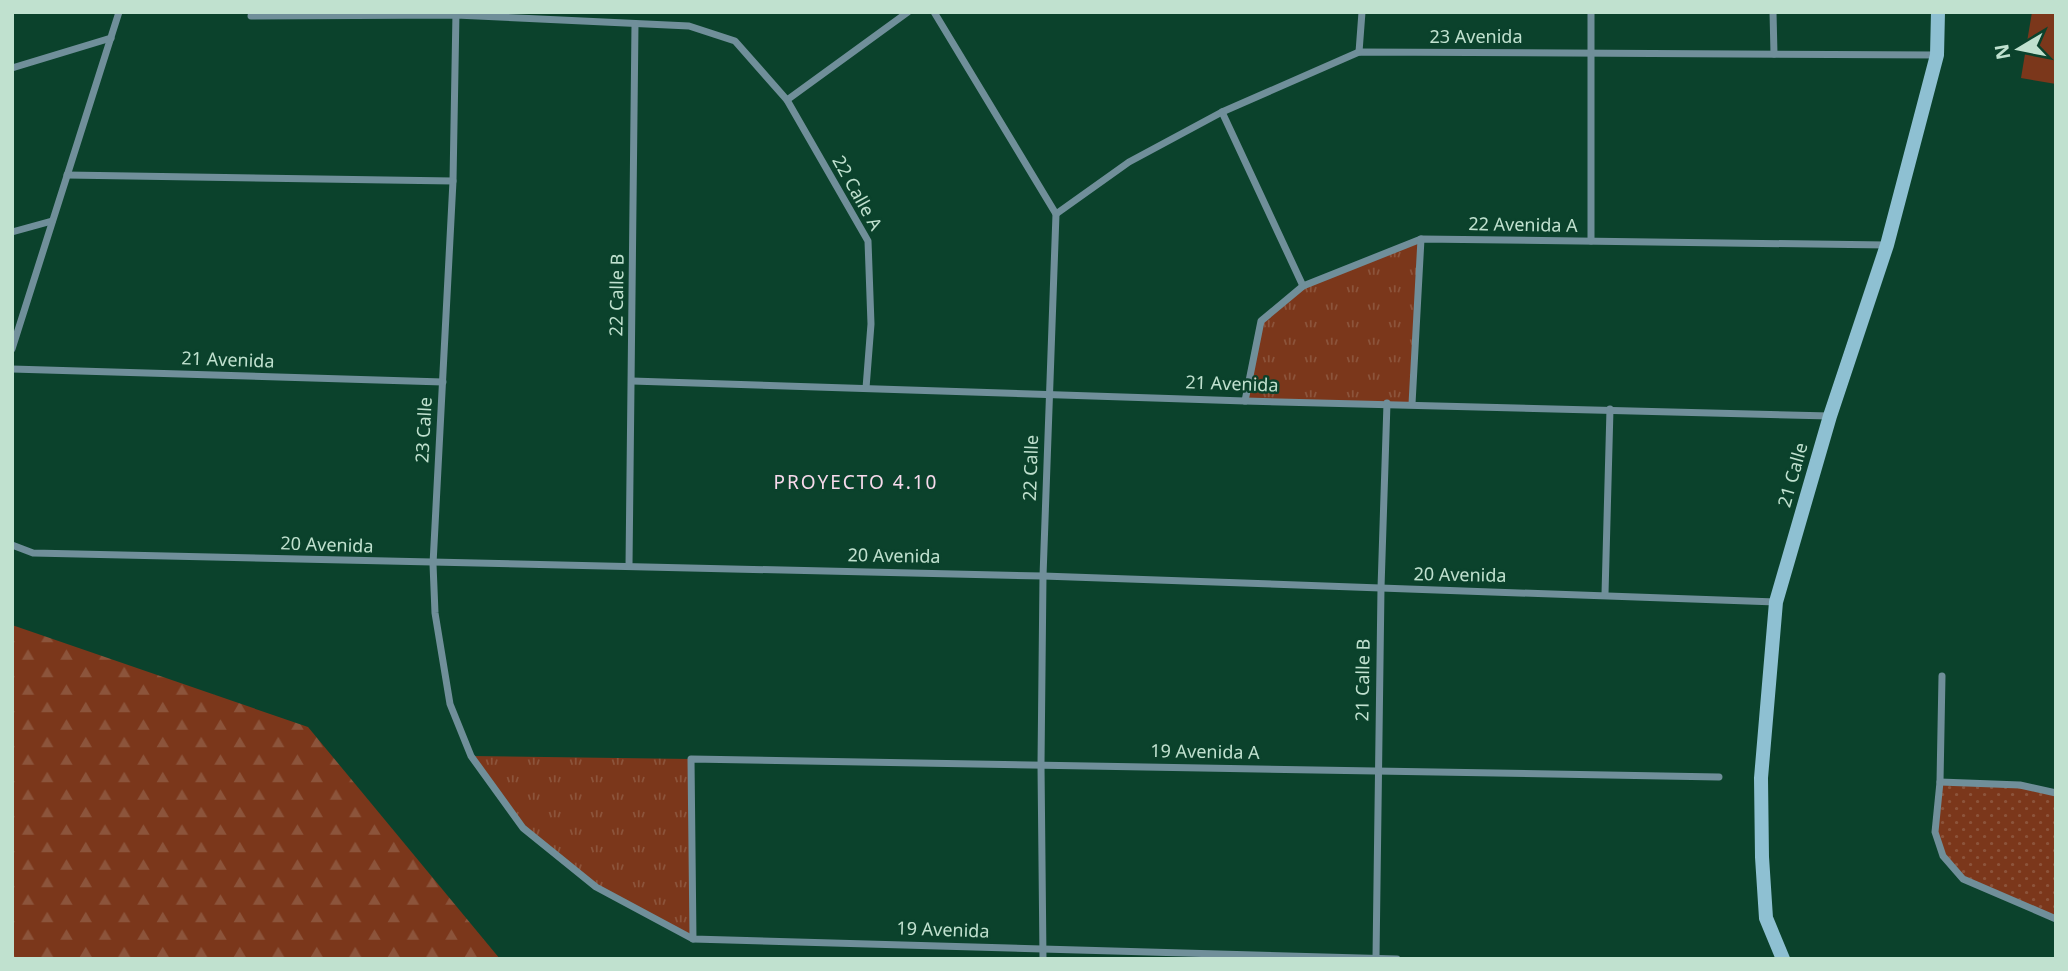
<svg xmlns="http://www.w3.org/2000/svg" width="2068" height="971" font-family="'Noto Sans',sans-serif">
	<style>
		.grass { fill: url(#grass-dots) }
		.forest { fill: url(#forest-firs) }
		.park { fill: url(#park-tufts) }
		.pitch { fill: #7b371b }
		.lines { fill: none; stroke-linecap: round; stroke-linejoin: round }
		.street { stroke: #708f9a; stroke-width: 7 }
		.secondary { stroke: #8ec0d2; stroke-width: 14 }
		.labels { text-anchor: middle; stroke-width: 5; stroke-linejoin: round; paint-order: stroke }
		.street-label { font-size: 18px; fill: #c0e1cf; stroke: #0b422c }
		.neighbourhood-label { font-size: 19px; letter-spacing: 2px; fill: #f8daec; stroke: #0b422c }
	</style>
	<defs>
		<pattern id="grass-dots" width="8" height="8" patternUnits="userSpaceOnUse" patternTransform="scale(1.75)"><rect width="8" height="8" fill="#7b371b"/><path d="M2 2h.1M6 6h.1" fill="none" stroke="#8c543b" stroke-width="1.8" stroke-linecap="round"/></pattern>
		<pattern id="forest-firs" width="22" height="20" patternUnits="userSpaceOnUse" patternTransform="scale(1.75)"><rect width="22" height="20" fill="#7b371b"/><path d="M5 1l3.5 6h-7zM16 11l3.5 6h-7z" fill="#8c543b"/></pattern>
		<pattern id="park-tufts" width="24" height="20" patternUnits="userSpaceOnUse" patternTransform="scale(1.75)"><rect width="24" height="20" fill="#7b371b"/><path d="M3 7l-1-3M5 7V3M7 7l1-3M15 17l-1-3M17 17v-4M19 17l1-3" fill="none" stroke="#8c543b"/></pattern>
	</defs>
	<rect width="100%" height="100%" fill="#0b422c"/>
	<!-- grass -->
	<polygon class="grass" points="1940,782 2020,785 2056,793 2056,919 1963,879 1943,856 1935,832"/>
	<!-- forest -->
	<polygon class="forest" points="12,625 308,727 500,959 12,959"/>
	<!-- park -->
	<g class="park">
		<polygon points="1421,239 1412,404 1245,401 1261,321 1303,286"/>
		<polygon points="471,756 691,759 693,939 596,887 523,828"/>
	</g>
	<!-- pitch -->
	<polygon class="pitch" points="2032,12 2056,12 2056,84 2021,78"/>
	<g class="lines">
		<!-- street -->
		<g class="street">
			<polyline points="456,12 453,181 433,564 435,613 450,704 471,756 523,828 596,887 693,939 1397,959"/>
			<polyline points="934,12 1056,214 1043,576 1041,765 1043,959"/>
			<polyline points="1591,12 1591,241"/>
			<polyline points="1773,12 1774,54"/>
			<polyline points="251,16 456,15 689,26 735,41 787,100 868,241 871,324 866,388"/>
			<polyline points="1359,52 1362,12"/>
			<polyline points="12,68 111,38"/>
			<polyline points="787,100 908,12"/>
			<polyline points="1222,112 1303,286"/>
			<polyline points="67,175 453,181"/>
			<polyline points="1056,214 1129,162 1222,112 1359,52 1937,55"/>
			<polyline points="12,232 52,221"/>
			<polyline points="12,349 119,12"/>
			<polyline points="12,369 443,382"/>
			<polyline points="632,381 1245,401 1830,416"/>
			<polyline points="1245,401 1261,321 1303,286 1421,239 1886,245"/>
			<polyline points="1412,404 1421,239"/>
			<polyline points="12,545 33,553 1043,576 1776,602"/>
			<polyline points="629,566 635,24"/>
			<polyline points="1605,594 1610,409"/>
			<polyline points="1942,676 1940,782 1935,832 1943,856 1963,879 2056,919"/>
			<polyline points="1940,782 2020,785 2056,793"/>
			<polyline points="693,939 691,759 1719,777"/>
			<polyline points="1376,958 1381,588 1387,403"/>
		</g>
		<!-- secondary -->
		<polyline class="secondary" points="1783,959 1766,918 1762,857 1761,778 1776,602 1830,416 1887,245 1937,55 1938,12"/>
	</g>
	<g class="labels">
		<!-- street labels -->
		<g class="street-label">
			<text x="1476" y="43">23 Avenida</text>
			<text transform="translate(857 193) rotate(61)" y="6">22 Calle A</text>
			<text transform="translate(1523 225) rotate(1)" y="6">22 Avenida A</text>
			<text transform="translate(617 295) rotate(-89)" y="6">22 Calle B</text>
			<text transform="translate(228 360) rotate(2)" y="6">21 Avenida</text>
			<text transform="translate(1232 384) rotate(2)" y="6">21 Avenida</text>
			<text transform="translate(424 430) rotate(-87)" y="6">23 Calle</text>
			<text transform="translate(1031 468) rotate(-88)" y="6">22 Calle</text>
			<text transform="translate(1793 475) rotate(-74)" y="6">21 Calle</text>
			<text transform="translate(327 545) rotate(2)" y="6">20 Avenida</text>
			<text transform="translate(894 556) rotate(1)" y="6">20 Avenida</text>
			<text transform="translate(1460 575) rotate(1)" y="6">20 Avenida</text>
			<text transform="translate(1363 680) rotate(-89)" y="6">21 Calle B</text>
			<text transform="translate(1205 752) rotate(1)" y="6">19 Avenida A</text>
			<text transform="translate(943 930) rotate(2)" y="6">19 Avenida</text>
		</g>
		<!-- neighbourhood labels -->
		<g class="neighbourhood-label">
			<text x="856" y="489">PROYECTO 4.10</text>
		</g>
	</g>
	<!-- border -->
	<rect width="2068" height="971" fill="none" stroke="#c0e1cf" stroke-width="28"/>
	<!-- north arrow -->
	<g transform="translate(2019 49) rotate(260)" stroke="#0b422c" stroke-width="5" paint-order="stroke">
	<path d="M0-5L12 26L0 18L-12 26Z" fill="#c0e1cf"/>
	<text y="-10" font-size="19" font-weight="bold" text-anchor="middle" fill="#c0e1cf">N</text>
	</g>
</svg>
